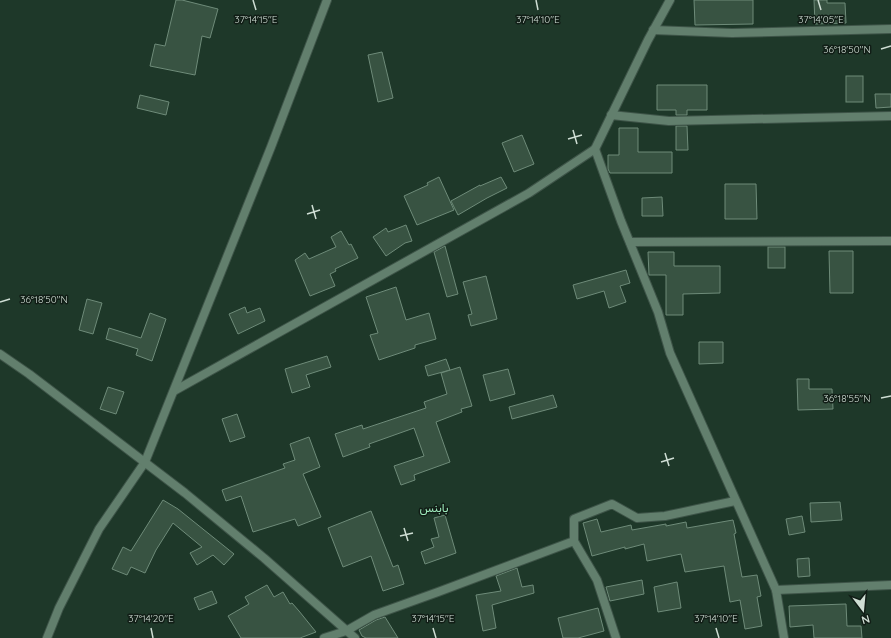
<svg xmlns="http://www.w3.org/2000/svg" width="891" height="638" font-family="Quicksand,Vazirmatn,sans-serif">
	<style>
		.building { fill: #385342; stroke: #6e8b79 }
		.lines { fill: none; stroke-linecap: round; stroke-linejoin: round }
		.minor-casing { stroke: #3e5448; stroke-width: 10 }
		.tertiary-casing { stroke: #3e5448; stroke-width: 10 }
		.minor { stroke: #627f6d; stroke-width: 8 }
		.tertiary { stroke: #627f6d; stroke-width: 8 }
		.ticks { fill: none; stroke: #cfded4; stroke-width: 1.5 }
		.labels { text-anchor: middle; stroke-width: 3; stroke-linejoin: round; paint-order: stroke }
		.quarter-label { font-size: 12px; fill: #9de9bb; stroke: #111d16 }
		.ticks-label { font-size: 10px; text-anchor: middle; fill: #cfded4; stroke: #111d16; stroke-width: 3; stroke-linejoin: round; paint-order: stroke }
	</style>
	<rect width="100%" height="100%" fill="#1e3829"/>
	<!-- building -->
	<g class="building">
		<polygon points="176,0 182,0 218,9 210,38 202,36 195,75 150,66 155,44 165,46"/>
		<polygon points="694,0 753,0 753,24 695,25"/>
		<polygon points="814,0 827,0 827,3 845,3 846,23 815,24"/>
		<polygon points="382,52 393,98 378,102 368,55"/>
		<rect x="846" y="76" width="17" height="26"/>
		<polygon points="657,85 707,85 707,110 687,110 687,115 676,115 676,110 657,110"/>
		<polygon points="875,94 891,94 891,107 876,108"/>
		<polygon points="140,95 169,102 166,115 137,108"/>
		<polygon points="676,126 687,126 688,150 676,150"/>
		<polygon points="619,128 638,128 638,152 672,152 672,173 610,173 608,169 608,155 619,155"/>
		<polygon points="522,135 534,164 514,172 502,143"/>
		<polygon points="439,177 454,210 417,225 404,196 428,185 427,183"/>
		<polygon points="501,177 507,188 487,198 458,215 451,201 480,185 480,186"/>
		<polygon points="725,184 756,184 757,219 725,219"/>
		<polygon points="662,197 663,216 642,216 642,198"/>
		<polygon points="406,225 412,241 405,243 386,256 373,237 386,228 388,232"/>
		<polygon points="341,231 349,245 351,244 358,258 335,269 336,271 330,274 335,286 310,296 295,260 305,253 309,259 336,247 331,237"/>
		<polygon points="445,246 458,294 447,297 434,252"/>
		<rect x="768" y="247" width="17" height="21"/>
		<polygon points="829,251 853,251 853,293 830,293"/>
		<polygon points="648,252 674,252 674,266 720,266 720,293 683,294 683,315 666,315 666,275 649,275"/>
		<polygon points="626,270 630,283 620,286 626,302 609,308 604,291 577,299 573,285"/>
		<polygon points="486,276 497,319 471,326 468,315 472,314 463,282"/>
		<polygon points="396,287 406,320 429,313 436,339 415,345 415,348 379,360 370,335 378,333 366,297"/>
		<polygon points="87,299 102,303 93,334 79,330"/>
		<polygon points="245,307 247,313 260,308 265,321 238,334 229,314"/>
		<polygon points="150,313 166,319 152,361 136,355 138,349 106,339 109,328 141,338"/>
		<polygon points="699,342 723,342 723,363 699,364"/>
		<polygon points="327,356 331,367 306,375 310,387 292,393 285,369"/>
		<polygon points="446,359 450,370 428,376 425,366"/>
		<polygon points="460,367 472,406 461,409 462,412 436,422 450,462 414,475 415,480 401,485 394,466 424,456 414,428 369,444 370,447 343,457 335,434 362,425 363,429 426,408 424,402 447,394 441,373"/>
		<polygon points="508,369 515,394 490,401 483,375"/>
		<polygon points="797,379 809,379 809,389 832,389 833,409 798,410"/>
		<polygon points="108,387 124,392 116,414 100,409"/>
		<polygon points="553,395 557,407 512,419 509,407"/>
		<polygon points="237,414 245,437 230,442 222,419"/>
		<polygon points="309,437 320,467 303,474 321,517 298,526 295,519 253,532 241,496 226,501 222,490 285,468 283,464 295,460 290,444"/>
		<polygon points="163,500 178,509 234,554 224,565 213,555 197,565 190,553 202,547 173,523 156,550 145,573 131,567 127,575 112,569 123,547 131,551"/>
		<polygon points="840,502 842,520 811,522 810,503"/>
		<polygon points="371,511 393,567 398,565 404,584 383,591 371,556 343,567 328,528"/>
		<polygon points="445,515 456,553 425,564 421,552 434,547 431,539 439,537 434,518"/>
		<polygon points="802,516 805,532 789,535 786,519"/>
		<polygon points="597,519 601,532 631,525 632,530 666,524 666,526 686,522 687,528 733,520 736,533 734,534 742,577 757,575 761,596 757,597 762,626 745,629 740,600 730,602 724,566 685,572 681,554 647,561 644,544 625,549 625,547 592,556 583,523"/>
		<polygon points="809,558 810,576 798,577 797,559"/>
		<polygon points="517,568 522,587 533,585 534,593 492,605 496,628 483,631 476,595 501,591 496,576"/>
		<polygon points="642,580 644,594 610,601 606,587"/>
		<polygon points="677,582 681,608 658,612 654,587"/>
		<polygon points="267,585 274,597 283,592 290,604 292,603 299,611 316,632 300,638 241,638 228,616 249,604 245,597"/>
		<polygon points="212,591 217,603 199,610 194,598"/>
		<polygon points="846,604 847,626 861,626 862,638 814,638 813,625 790,627 789,606"/>
		<polygon points="598,608 604,631 578,638 563,638 558,618"/>
		<polygon points="385,617 398,638 366,638 362,636 359,630 376,620"/>
	</g>
	<g class="lines">
		<defs>
			<g id="minor">
				<polyline points="653,30 732,33 891,29"/>
				<polyline points="611,115 669,121 891,116"/>
				<polyline points="595,149 621,221 658,312 670,353 776,590 784,638"/>
				<polyline points="630,242 891,241"/>
				<polyline points="174,391 529,193 595,149 648,40 670,0"/>
				<polyline points="574,541 597,580 616,638"/>
				<polyline points="776,590 891,585"/>
				<polyline points="47,638 59,608 99,529 145,462 271,147 327,0"/>
				<polyline points="324,638 346,631 374,615 438,592 574,541 574,519 612,504 637,518 665,516 735,501"/>
			</g>
			<polyline id="tertiary" points="0,354 29,374 185,493 264,558 355,638"/>
		</defs>
		<!-- minor casing -->
		<use href="#minor" class="minor-casing"/>
		<!-- tertiary casing -->
		<use href="#tertiary" class="tertiary-casing"/>
		<!-- minor -->
		<use href="#minor" class="minor"/>
		<!-- tertiary -->
		<use href="#tertiary" class="tertiary"/>
	</g>
	<!-- ticks -->
	<path class="ticks" d="M253 0 256 10M536 0 538 10M818 0 821 10M881 49 891 46M573 130 577 144M568 139 582 135M312 205 316 219M307 214 320 210M0 302 10 299M881 398 891 396M665 453 669 466M661 462 674 458M404 528 408 541M400 536 413 533M151 628 153 638M433 628 436 638M716 628 719 638"/>
	<g class="labels">
		<!-- quarter labels -->
		<g class="quarter-label">
			<text x="434" y="512">بابنس</text>
		</g>
	</g>
	<g class="ticks-label">
		<text x="256" y="23">37°14'15"E</text>
		<text x="538" y="23">37°14'10"E</text>
		<text x="821" y="23">37°14'05"E</text>
		<text x="847" y="53">36°18'50"N</text>
		<text x="44" y="303">36°18'50"N</text>
		<text x="847" y="402">36°18'55"N</text>
		<text x="151" y="622">37°14'20"E</text>
		<text x="433" y="622">37°14'15"E</text>
		<text x="716" y="622">37°14'10"E</text>
	</g>
	<!-- north arrow -->
	<g transform="translate(863 610) rotate(164)" stroke="#111d16" stroke-width="3" paint-order="stroke">
	<path d="M0-3L7 15L0 10L-7 15Z" fill="#cfded4"/>
	<text y="-6" font-size="11" font-weight="bold" text-anchor="middle" fill="#cfded4">N</text>
	</g>
</svg>
